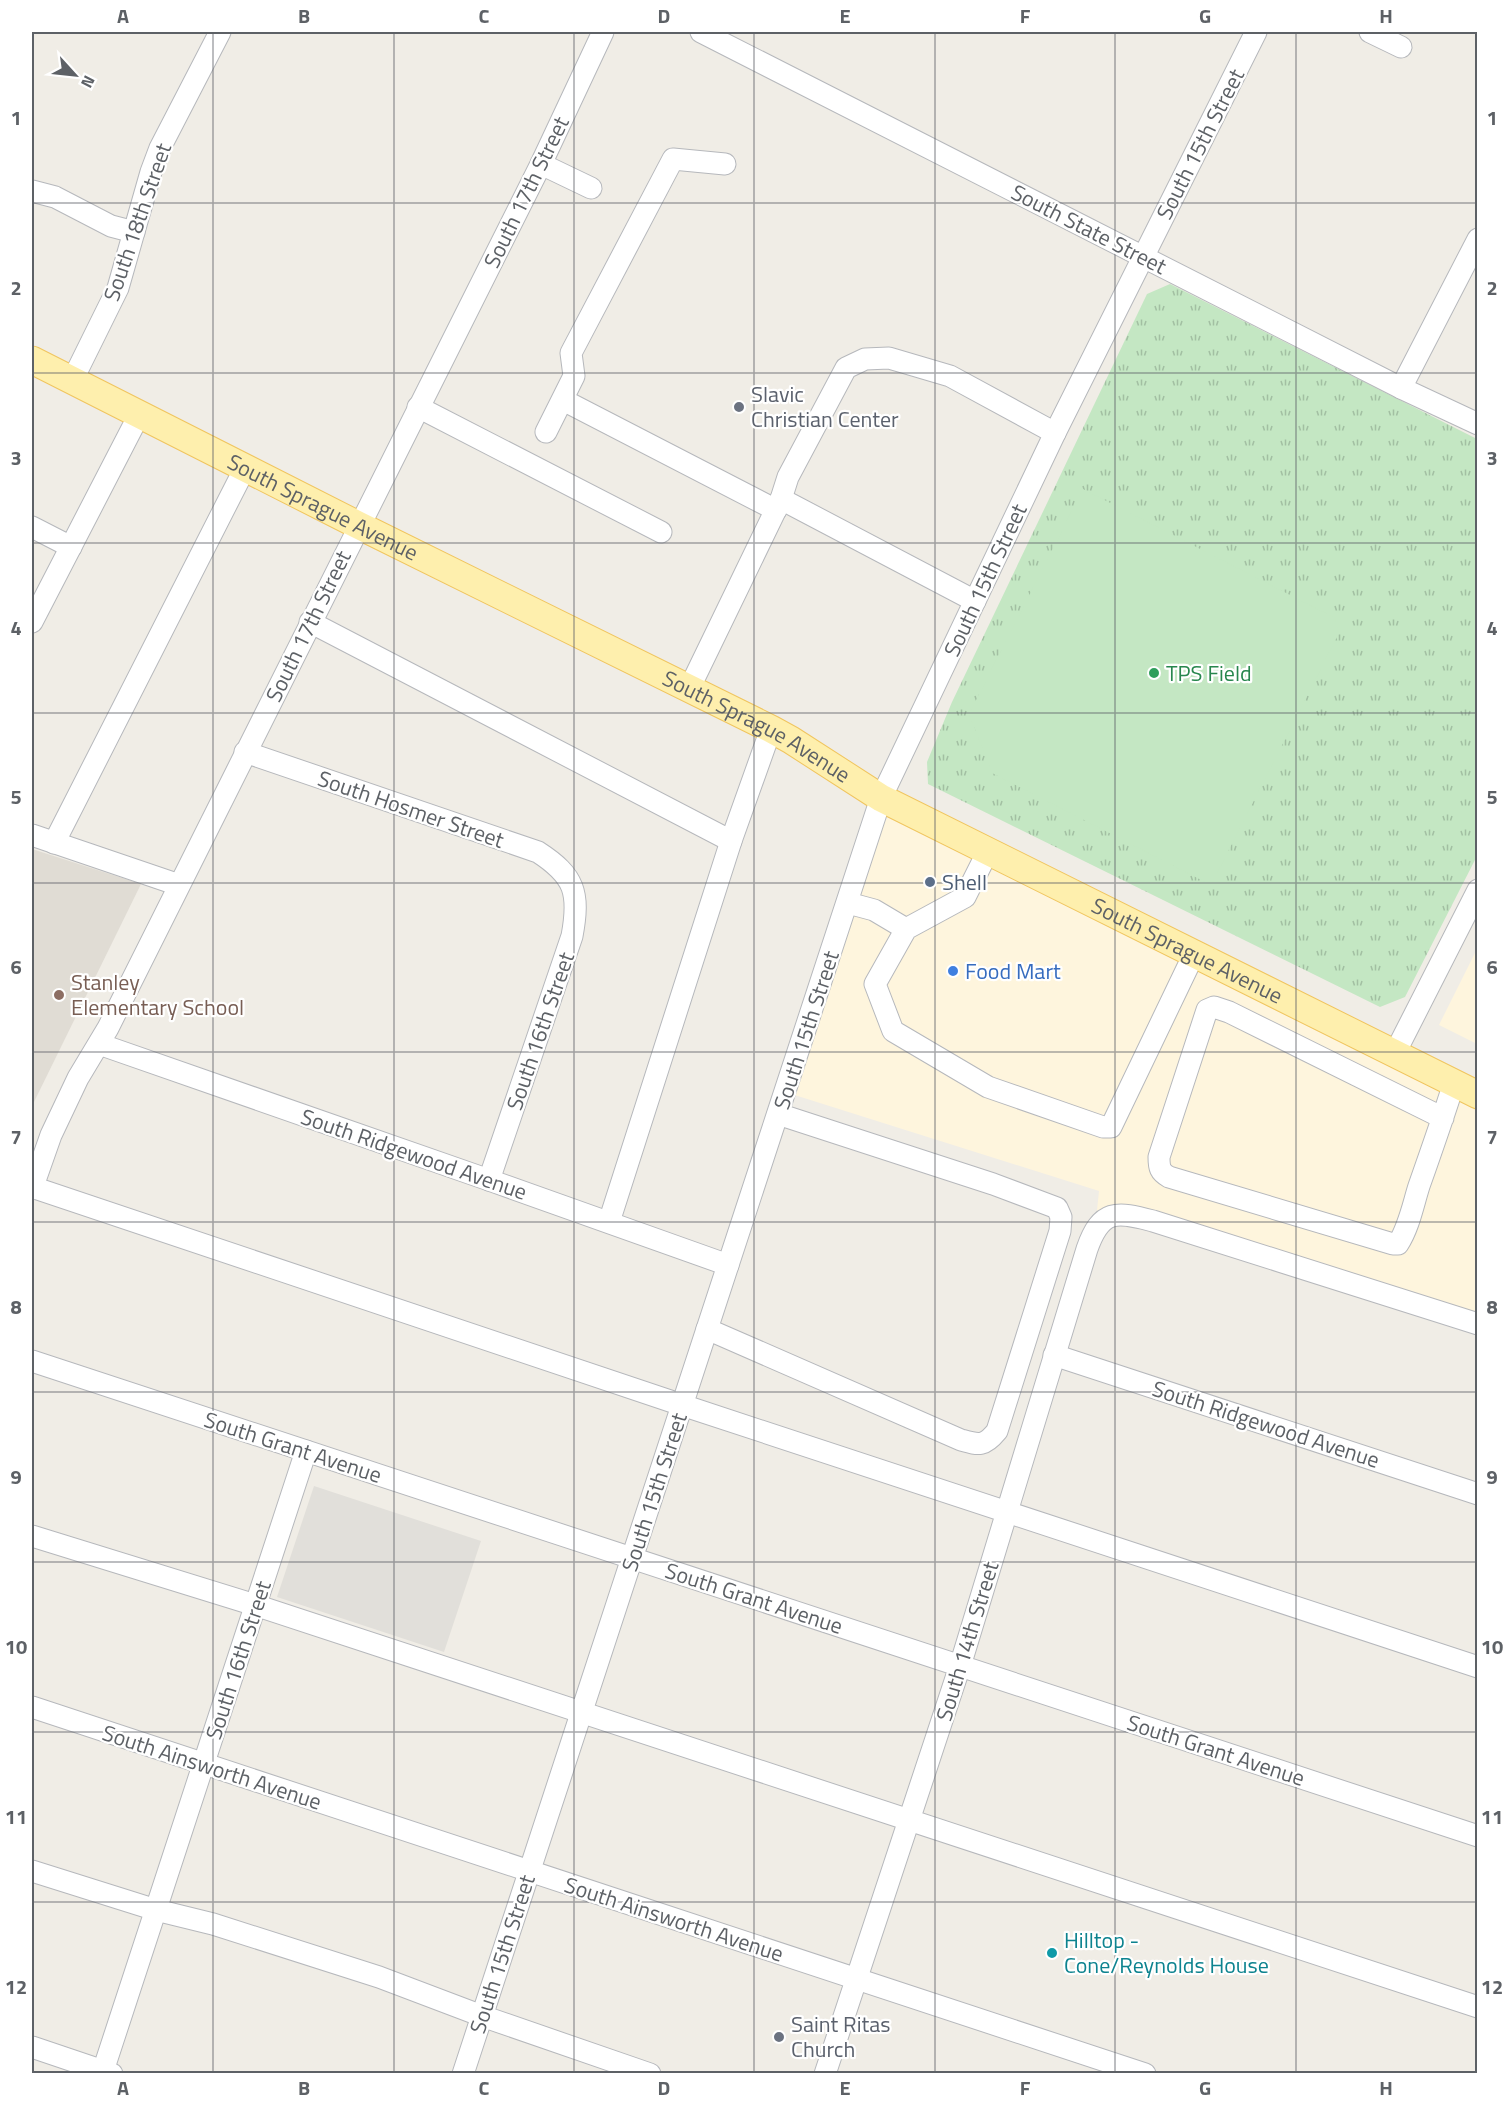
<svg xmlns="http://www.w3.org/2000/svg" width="1509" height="2105" font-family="'Titillium Web',sans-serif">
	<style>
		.commercial { fill: #fef5dd }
		.industrial { fill: #e1dfda }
		.education { fill: #e0dcd4 }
		.park { fill: url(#park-tufts) }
		.garden { fill: #c4e7c3 }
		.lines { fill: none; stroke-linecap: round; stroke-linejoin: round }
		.minor-casing { stroke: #b6b8bc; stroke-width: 23 }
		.major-casing { stroke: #f0c55f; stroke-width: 29 }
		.minor { stroke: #fff; stroke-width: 21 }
		.major { stroke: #feefad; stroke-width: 27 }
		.grid { fill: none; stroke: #5d6166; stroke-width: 1.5; stroke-opacity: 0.55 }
		.worship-dot { fill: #6b7280; stroke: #fff; stroke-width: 2 }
		.leisure-dot { fill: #2e9e5b; stroke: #fff; stroke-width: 2 }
		.service-dot { fill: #5c6f8a; stroke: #fff; stroke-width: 2 }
		.shop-dot { fill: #3f7fe0; stroke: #fff; stroke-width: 2 }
		.education-dot { fill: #8d6e63; stroke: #fff; stroke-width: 2 }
		.culture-dot { fill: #0f9aa8; stroke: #fff; stroke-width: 2 }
		.labels { text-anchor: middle; stroke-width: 4.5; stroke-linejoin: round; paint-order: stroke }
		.street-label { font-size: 22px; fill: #5d6166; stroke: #fff }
		.worship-label { font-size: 22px; fill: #5b616d; stroke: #fff; text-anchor: start }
		.leisure-label { font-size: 22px; fill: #27864d; stroke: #fff; text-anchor: start }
		.service-label { font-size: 22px; fill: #4e5e75; stroke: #fff; text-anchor: start }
		.shop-label { font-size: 22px; fill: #366cbe; stroke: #fff; text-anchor: start }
		.education-label { font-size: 22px; fill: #785e54; stroke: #fff; text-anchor: start }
		.culture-label { font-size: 22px; fill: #0d838f; stroke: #fff; text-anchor: start }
		.neatline { fill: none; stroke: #5d6166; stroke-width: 2 }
		.grid-label { font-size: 20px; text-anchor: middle; font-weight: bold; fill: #5d6166 }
	</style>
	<defs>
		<pattern id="park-tufts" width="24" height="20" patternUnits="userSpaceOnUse" patternTransform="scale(1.5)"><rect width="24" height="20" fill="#c4e7c3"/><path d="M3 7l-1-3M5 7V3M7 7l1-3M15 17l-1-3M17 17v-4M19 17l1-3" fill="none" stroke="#a2bfa2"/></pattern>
	</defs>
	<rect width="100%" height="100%" fill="#f0ede6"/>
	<!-- commercial -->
	<g class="commercial">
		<polygon points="881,798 1477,1095 1477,1324 1134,1216 1095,1229 1099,1191 785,1092"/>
		<polygon points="1477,949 1477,1044 1439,1025"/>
	</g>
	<!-- industrial -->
	<polygon class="industrial" points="314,1486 481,1541 444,1652 277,1597"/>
	<!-- education -->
	<polygon class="education" points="32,849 141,884 32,1106"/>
	<!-- park -->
	<polygon class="park" points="1170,284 1477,439 1477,856 1405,997 1380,1007 928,784 927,762 952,702 1147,294"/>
	<!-- garden -->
	<polygon class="garden" points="1083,489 1335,618 1339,633 1211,885 992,773 969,714"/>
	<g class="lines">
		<defs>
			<g id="minor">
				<polyline points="701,32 1401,388 1478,424"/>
				<polyline points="1370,32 1401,47"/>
				<polyline points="541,164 591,188"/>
				<polyline points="32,191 55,197 111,226 134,232"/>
				<polyline points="72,381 118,288 151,172 160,148 220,32"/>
				<polyline points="1401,388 1478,239"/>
				<polyline points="563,400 776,510"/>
				<polyline points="418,407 661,532"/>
				<polyline points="546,432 574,376 571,353 673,159 725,164"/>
				<polyline points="781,499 975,601"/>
				<polyline points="32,527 71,547"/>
				<polyline points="32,622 139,415"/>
				<polyline points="310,622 731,841"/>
				<polyline points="689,689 781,499 788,477 846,368 865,359 889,358 950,376 1055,433"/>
				<path d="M245 752 538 852C575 876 580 893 572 936L489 1180"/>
				<polyline points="32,835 179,885"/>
				<polyline points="54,843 245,468"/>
				<polyline points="988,851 965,897 906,929 875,984 893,1031 988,1087 1103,1127 1111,1127 1194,954"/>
				<polyline points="848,903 874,910 906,929"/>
				<polyline points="99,1044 489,1180 728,1265"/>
				<polyline points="1395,1053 1478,890"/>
				<path d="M1443 1118 1229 1012 1214 1007 1207 1010 1159 1157C1159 1168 1160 1172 1169 1177L1393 1244H1398C1409 1227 1413 1205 1419 1186 1431 1152 1443 1118 1454 1083"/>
				<polyline points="32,1187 682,1405 1478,1667"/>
				<polyline points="32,1189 51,1135 78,1078 108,1028 541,164 603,32"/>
				<polyline points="609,1222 731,841 771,729"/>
				<path d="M707 1329 961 1440C979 1445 984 1447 997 1431L1060 1231 1061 1217 1057 1208 993 1184 778 1114"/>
				<polyline points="1054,1355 1478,1494"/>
				<polyline points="32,1361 1478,1836"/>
				<polyline points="32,1536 255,1605 1478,2007"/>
				<polyline points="32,1707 1145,2074"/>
				<polyline points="32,1871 156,1910 213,1924 379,1977 482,2016 650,2074"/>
				<polyline points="32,2047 112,2074"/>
				<polyline points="102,2074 306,1451"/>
				<polyline points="463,2074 881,798 1055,433 1256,32"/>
				<path d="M825 2074 960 1666 1087 1249C1101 1209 1116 1211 1153 1221L1478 1324"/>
			</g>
			<g id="major">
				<path id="s1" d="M32 360 358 525 771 729 791 740 881 798 1478 1095"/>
			</g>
		</defs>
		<!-- minor casing -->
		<use href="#minor" class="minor-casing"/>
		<!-- major casing -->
		<use href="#major" class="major-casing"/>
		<!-- minor -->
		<use href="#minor" class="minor"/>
		<!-- major -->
		<use href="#major" class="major"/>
	</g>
	<!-- grid -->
	<path class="grid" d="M213 32V2074M394 32V2074M574 32V2074M754 32V2074M935 32V2074M1115 32V2074M1296 32V2074M32 203H1478M32 373H1478M32 543H1478M32 713H1478M32 883H1478M32 1052H1478M32 1222H1478M32 1392H1478M32 1562H1478M32 1732H1478M32 1902H1478"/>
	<!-- markers -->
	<g class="worship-dot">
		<circle cx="739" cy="407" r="6"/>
		<circle cx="779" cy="2037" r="6"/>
	</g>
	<circle class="leisure-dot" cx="1154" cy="673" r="6"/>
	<circle class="service-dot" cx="930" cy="882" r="6"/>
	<circle class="shop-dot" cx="953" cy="971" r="6"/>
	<circle class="education-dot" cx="59" cy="995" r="6"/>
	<circle class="culture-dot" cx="1052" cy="1953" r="6"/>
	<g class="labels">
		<!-- street labels -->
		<g class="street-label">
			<text transform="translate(1200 144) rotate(-63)" y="8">South 15th Street</text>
			<text transform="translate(526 192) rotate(-64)" y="8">South 17th Street</text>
			<text transform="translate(137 222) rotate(-71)" y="8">South 18th Street</text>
			<text transform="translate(1089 229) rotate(27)" y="8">South State Street</text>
			<text dy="8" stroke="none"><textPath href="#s1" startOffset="326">South Sprague Avenue</textPath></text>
			<text transform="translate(985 580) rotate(-65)" y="8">South 15th Street</text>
			<text transform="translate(308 626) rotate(-64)" y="8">South 17th Street</text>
			<text dy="8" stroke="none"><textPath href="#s1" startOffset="812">South Sprague Avenue</textPath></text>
			<text transform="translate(411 809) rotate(19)" y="8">South Hosmer Street</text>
			<text dy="8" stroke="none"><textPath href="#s1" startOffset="1298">South Sprague Avenue</textPath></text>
			<text transform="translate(806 1030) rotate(-72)" y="8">South 15th Street</text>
			<text transform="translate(540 1031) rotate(-71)" y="8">South 16th Street</text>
			<text transform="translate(414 1154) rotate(19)" y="8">South Ridgewood Avenue</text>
			<text transform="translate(1266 1424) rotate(18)" y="8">South Ridgewood Avenue</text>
			<text transform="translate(293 1447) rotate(18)" y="8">South Grant Avenue</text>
			<text transform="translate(654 1492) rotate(-72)" y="8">South 15th Street</text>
			<text transform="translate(754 1598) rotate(18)" y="8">South Grant Avenue</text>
			<text transform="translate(967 1641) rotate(-73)" y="8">South 14th Street</text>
			<text transform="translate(238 1660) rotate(-72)" y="8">South 16th Street</text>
			<text transform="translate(1216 1750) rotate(18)" y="8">South Grant Avenue</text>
			<text transform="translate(212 1767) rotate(18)" y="8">South Ainsworth Avenue</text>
			<text transform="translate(674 1919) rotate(18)" y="8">South Ainsworth Avenue</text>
			<text transform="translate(502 1954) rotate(-72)" y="8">South 15th Street</text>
		</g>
		<!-- worship labels -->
		<g class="worship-label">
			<text x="751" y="402">Slavic<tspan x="751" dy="25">Christian Center</tspan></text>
			<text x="791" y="2032">Saint Ritas<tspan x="791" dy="25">Church</tspan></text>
		</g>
		<!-- leisure labels -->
		<g class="leisure-label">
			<text x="1166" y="681">TPS Field</text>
		</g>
		<!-- service labels -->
		<g class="service-label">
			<text x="942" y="890">Shell</text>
		</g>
		<!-- shop labels -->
		<g class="shop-label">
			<text x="965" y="979">Food Mart</text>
		</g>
		<!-- education labels -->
		<g class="education-label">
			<text x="71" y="990">Stanley<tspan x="71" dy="25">Elementary School</tspan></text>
		</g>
		<!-- culture labels -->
		<g class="culture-label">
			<text x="1064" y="1948">Hilltop -<tspan x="1064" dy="25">Cone/Reynolds House</tspan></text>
		</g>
	</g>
	<!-- border -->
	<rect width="1509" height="2105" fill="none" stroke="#ffffff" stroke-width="66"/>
	<!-- north arrow -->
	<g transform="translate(75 75) rotate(117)" stroke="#ffffff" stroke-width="4.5" paint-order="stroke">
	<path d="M0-4.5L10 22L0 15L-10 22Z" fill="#5d6166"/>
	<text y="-9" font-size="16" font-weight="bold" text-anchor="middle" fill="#5d6166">N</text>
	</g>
	<rect x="33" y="33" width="1443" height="2039" class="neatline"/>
	<g class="grid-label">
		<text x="123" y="23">A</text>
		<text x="304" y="23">B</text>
		<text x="484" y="23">C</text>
		<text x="664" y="23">D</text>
		<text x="845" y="23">E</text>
		<text x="1025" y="23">F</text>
		<text x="1205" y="23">G</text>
		<text x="1386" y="23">H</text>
		<text x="16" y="125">1</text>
		<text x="1492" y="125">1</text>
		<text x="16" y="295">2</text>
		<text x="1492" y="295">2</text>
		<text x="16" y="465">3</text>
		<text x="1492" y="465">3</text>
		<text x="16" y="635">4</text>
		<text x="1492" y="635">4</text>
		<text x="16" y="804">5</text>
		<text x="1492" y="804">5</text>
		<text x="16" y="974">6</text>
		<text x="1492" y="974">6</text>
		<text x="16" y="1144">7</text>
		<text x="1492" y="1144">7</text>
		<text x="16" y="1314">8</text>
		<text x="1492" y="1314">8</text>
		<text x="16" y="1484">9</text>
		<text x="1492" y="1484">9</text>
		<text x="16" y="1654">10</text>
		<text x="1492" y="1654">10</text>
		<text x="16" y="1824">11</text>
		<text x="1492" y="1824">11</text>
		<text x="16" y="1994">12</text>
		<text x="1492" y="1994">12</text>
		<text x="123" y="2095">A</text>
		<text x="304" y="2095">B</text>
		<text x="484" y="2095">C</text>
		<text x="664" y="2095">D</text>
		<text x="845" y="2095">E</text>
		<text x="1025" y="2095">F</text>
		<text x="1205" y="2095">G</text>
		<text x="1386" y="2095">H</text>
	</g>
</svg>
